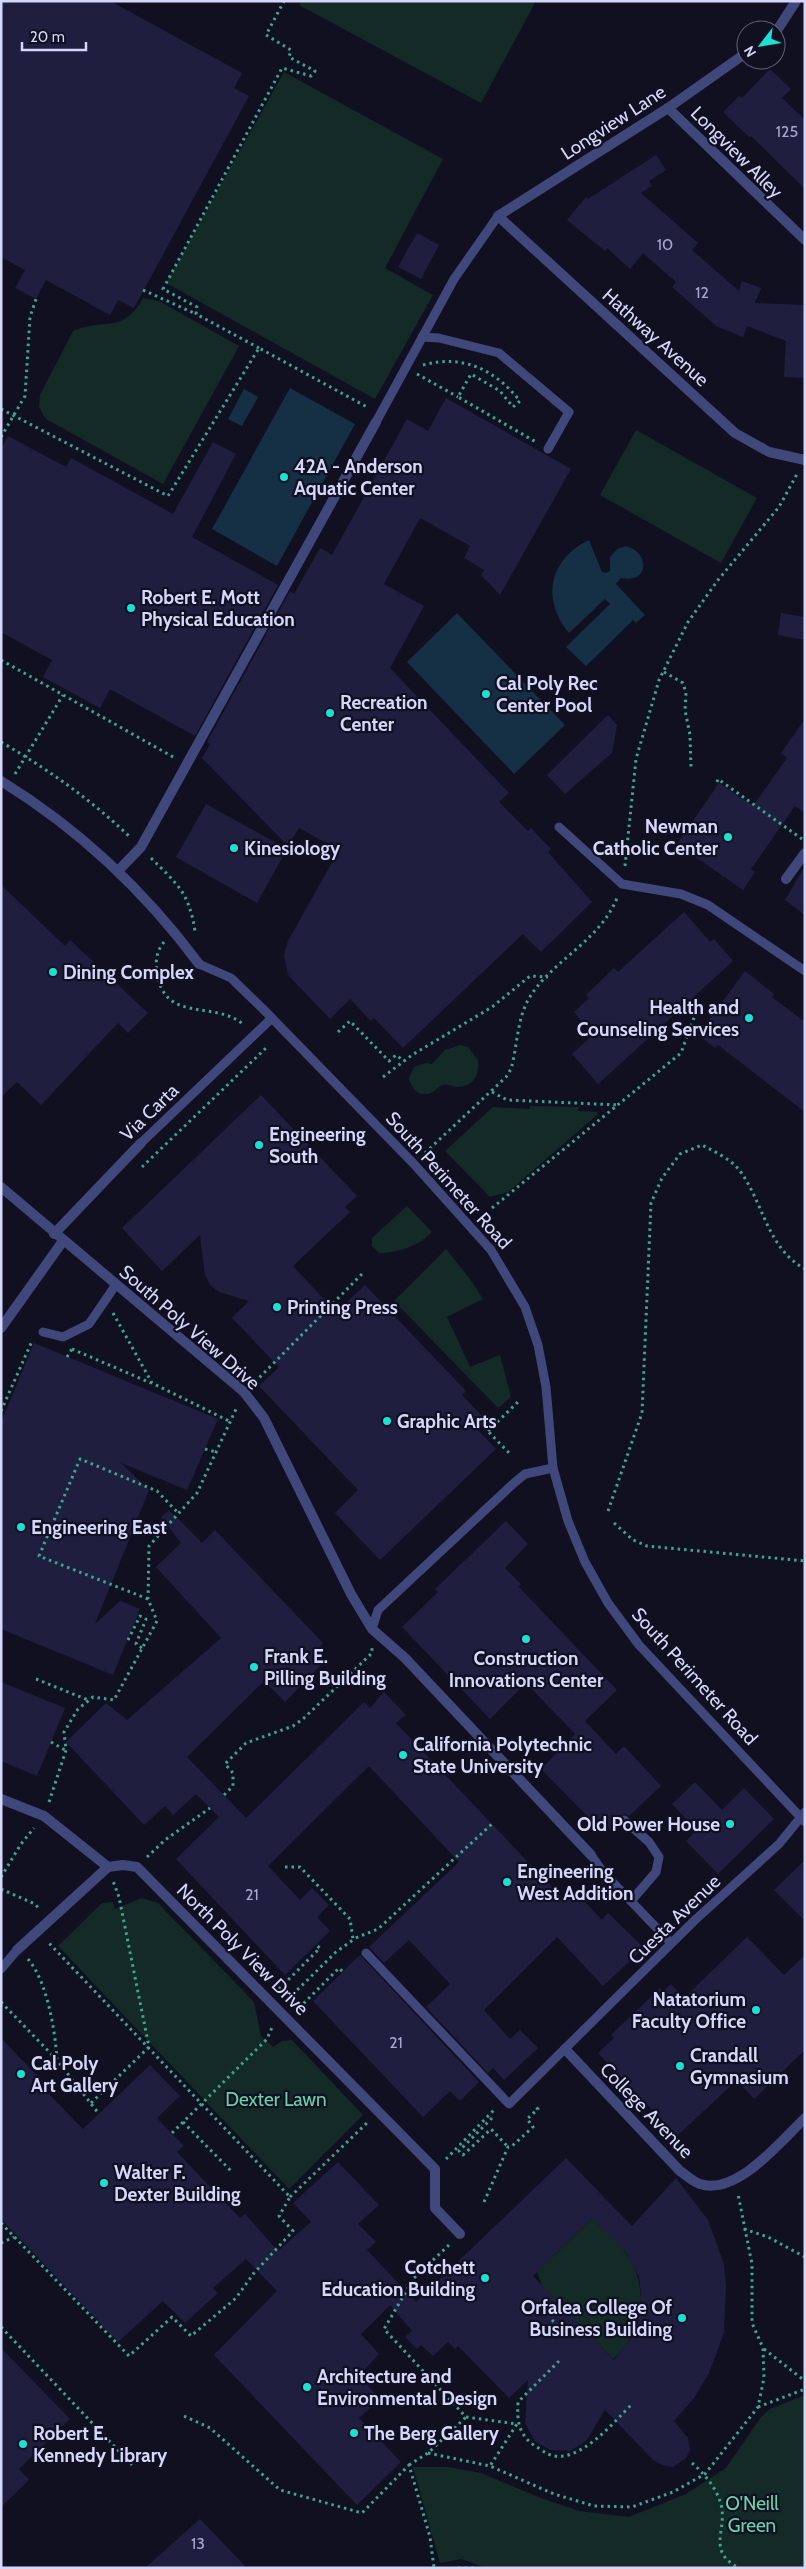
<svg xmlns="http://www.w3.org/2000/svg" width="806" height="2569" font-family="Cabin,sans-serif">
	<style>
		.green { fill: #142a26 }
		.water { fill: #152f45 }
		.building { fill: #201e3f; fill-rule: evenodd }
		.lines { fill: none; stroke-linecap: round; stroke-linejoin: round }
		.path { stroke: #3ca690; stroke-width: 3; stroke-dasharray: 2.5 4; stroke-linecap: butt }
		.service { stroke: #40477a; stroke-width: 9 }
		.pedestrian { stroke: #40477a; stroke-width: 10 }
		.minor { stroke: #40477a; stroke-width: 10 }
		.poi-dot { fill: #1be0d6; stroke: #101021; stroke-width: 2 }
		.labels { text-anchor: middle; stroke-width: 4.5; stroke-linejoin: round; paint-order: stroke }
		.number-label { font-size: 16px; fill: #a7a8cb }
		.street-label { font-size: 19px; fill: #d4d6fa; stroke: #101021 }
		.poi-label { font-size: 19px; font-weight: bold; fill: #d4d6fa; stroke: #101021; text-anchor: start }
		.park-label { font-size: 19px; fill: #69d1a7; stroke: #101021 }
	</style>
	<rect width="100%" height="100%" fill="#101021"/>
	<!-- green -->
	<g class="green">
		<polygon points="301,1 536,1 481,103 299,5"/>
		<polygon points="284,72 443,159 385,268 433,295 375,399 166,283"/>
		<path d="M143 298 159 301 239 346 163 484 46 419 39 407 40 395 73 331C103 318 124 334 143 298Z"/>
		<polygon points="636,430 757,498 721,563 600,495"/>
		<path d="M460 1045 468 1047 478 1060C480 1073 474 1087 458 1087 453 1087 448 1083 443 1085 438 1086 436 1091 431 1093 419 1098 411 1088 409 1078L414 1067 426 1063 432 1064 445 1050Z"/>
		<polygon points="530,1106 579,1107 578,1111 597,1112 598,1114 508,1192 490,1197 445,1151 493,1107 530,1109"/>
		<path d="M407 1206 432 1232C418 1246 399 1253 379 1253L372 1246V1238Z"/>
		<polygon points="446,1249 470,1279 483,1299 447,1317 470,1367 500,1355 511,1397 498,1408 394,1301"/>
		<polygon points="142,1898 158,1903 254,2002 261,2036 273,2047 282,2041 292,2040 363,2115 289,2189 58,1946 102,1903 113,1902 115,1909"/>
		<path d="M592 2219C603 2230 618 2241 627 2255 650 2288 643 2333 613 2359L542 2286 537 2272Z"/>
		<polygon points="805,2395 805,2568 487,2568 461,2559 440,2563 413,2467 448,2467 481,2473 538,2497 579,2511 629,2517 686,2494 726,2468 761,2417 770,2409"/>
	</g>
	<!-- water -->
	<g class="water">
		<polygon points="290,388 355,424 277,566 212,529"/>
		<polygon points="244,389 258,397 242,426 228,419"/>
		<path d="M589 540 602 572 606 573 610 571V557L617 549 626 546C652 554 648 584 621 578L616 584 645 615 636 623 633 620 586 666 566 647 610 604 605 599 569 633C541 599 549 559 589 540Z"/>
		<polygon points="457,613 565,725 514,774 407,662"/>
	</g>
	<!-- building -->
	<g class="building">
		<polygon points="1,1 110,1 242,73 234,88 249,96 134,308 118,300 110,315 46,280 36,299 15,288 25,270 1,257"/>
		<polygon points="770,69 791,89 782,98 805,120 805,189 751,136 750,138 723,112 739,96 742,98"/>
		<polygon points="656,155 666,170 649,181 652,186 641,193 698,243 692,250 739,291 742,281 761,288 755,303 805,305 805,378 784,377 786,341 747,326 743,337 716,326 672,287 676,282 643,253 630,269 607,248 605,251 567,220 586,197 588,199"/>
		<polygon points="417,233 439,245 421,279 398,267"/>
		<polygon points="446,398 571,469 500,595 481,575 484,570 464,558 470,546 420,518 384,584 424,606 390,668 509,793 499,802 528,831 531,828 551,849 548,852 592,902 541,952 523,934 403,1048 374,1018 371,1021 350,999 330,1019 288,975 284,955 288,941 339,850 299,828 288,846 202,758 210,744 207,742 290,591 294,594 320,548 332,555 407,419 428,431"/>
		<polygon points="8,436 66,467 71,458 173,514 213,442 236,454 192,537 278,585 195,736 110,689 100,708 43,677 52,660 1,632 1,449"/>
		<polygon points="781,613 805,617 805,640 778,635"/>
		<polygon points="608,715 617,725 612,753 565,794 547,775"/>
		<polygon points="805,719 805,813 795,806 751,869 755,872 743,890 677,844 719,783 753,806 787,758 781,753"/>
		<polygon points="206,804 287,849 257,903 176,857"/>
		<polygon points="805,866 805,915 785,900"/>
		<polygon points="1,885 65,946 70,940 148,1013 128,1033 118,1023 41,1105 17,1082 1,1097"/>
		<polygon points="684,912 710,942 714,939 733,961 598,1084 572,1054 593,1035 574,1012 589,998 586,995 614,968 618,972"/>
		<polygon points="745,971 774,994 772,997 805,1022 805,1112 718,1045 715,1048 698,1035"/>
		<polygon points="261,1095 357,1196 345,1207 350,1212 293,1266 336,1312 365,1285 466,1391 462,1395 485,1419 475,1427 496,1449 380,1560 335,1513 358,1490 259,1386 279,1367 232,1318 249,1301 219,1292 210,1285 205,1275 200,1235 162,1271 122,1228"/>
		<polygon points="34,1343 218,1419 187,1490 121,1463 149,1490 95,1624 120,1601 140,1609 113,1675 1,1629 1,1422"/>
		<polygon points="169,1510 202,1543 215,1530 323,1643 311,1658 320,1666 285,1702 264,1681 187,1757 246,1818 364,1702 370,1708 384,1692 406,1715 396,1723 564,1900 575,1891 602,1920 608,1913 644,1948 603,1986 557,1937 484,2010 510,2039 520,2030 538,2048 504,2080 493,2068 488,2073 426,2007 450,1984 409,1940 384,1963 369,1947 459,1862 369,1766 268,1866 300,1900 312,1888 329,1905 317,1917 330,1931 285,1975 176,1859 219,1817 196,1794 173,1815 165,1806 144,1825 66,1742 106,1703 127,1720 221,1638 156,1567 181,1543 161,1517"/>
		<polygon points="506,1521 528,1544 505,1568 521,1584 519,1587 617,1690 585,1721 616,1754 624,1746 661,1786 629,1816 625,1814 620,1816 619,1824 612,1831 602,1822 596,1825 541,1769 575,1734 526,1683 490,1719 402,1627 438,1592 435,1589"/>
		<polygon points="1,1682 65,1708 37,1776 1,1761"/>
		<polygon points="695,1782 722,1810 744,1788 774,1819 718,1874 686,1841 697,1830 672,1804"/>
		<polygon points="805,1860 805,1921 774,1890"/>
		<polygon points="747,1937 784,1975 805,1955 805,2050 754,2099 737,2080 677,2136 598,2053 614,2038 611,2035 660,1988 663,1991 671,1984 684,1998"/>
		<polygon points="360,1955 479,2082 460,2101 450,2091 423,2117 313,2001"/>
		<path d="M1 2038 50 2089 47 2092 83 2129 150 2065 180 2096 157 2118 184 2146 177 2152 240 2218 245 2214 278 2251 311 2222 293 2203 338 2162 379 2205 358 2224 376 2242 367 2250 416 2302 566 2158 632 2226 676 2178 708 2220 724 2264 726 2286 724 2332 717 2352 709 2373 694 2398 674 2421 688 2438 690 2450 686 2458 673 2467 662 2465 653 2460 605 2410 586 2441 570 2451 550 2450 535 2441 525 2423 528 2380 509 2398 458 2346 455 2349 448 2342 433 2356 421 2345 417 2349 405 2337 412 2331 390 2305 361 2334 379 2354 359 2376 380 2399 359 2418 401 2462 357 2505 214 2355 277 2291 246 2259 213 2288 218 2293 185 2323 163 2301 118 2342 1 2219ZM592 2219 626 2253 639 2277 641 2293 638 2323 630 2339 614 2360 533 2276Z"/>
		<polygon points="1,2348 70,2419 19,2469 29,2480 1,2507"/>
		<polygon points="200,2519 247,2568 145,2568"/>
	</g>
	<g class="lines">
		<!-- path -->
		<g class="path">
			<polyline points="143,290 196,314"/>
			<polyline points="259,348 196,314 197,307 163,289 282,68 311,76 315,71 289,57 291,50 266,35 284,1"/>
			<path d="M423 365C464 354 495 370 520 401L513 407 500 391 471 374 458 397 536 442"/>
			<polyline points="417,374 458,397"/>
			<polyline points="1,409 168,496 259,348 367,407"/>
			<polyline points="1,437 25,396 30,317 36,299"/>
			<polyline points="1,660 175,758"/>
			<polyline points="664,672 683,683 686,693 685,710 690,735 691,768"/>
			<path d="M1 742C49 770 90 799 130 837"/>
			<polyline points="15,774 63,695"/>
			<polyline points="717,782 718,779 802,839"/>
			<path d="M151 858C177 884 189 892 195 931"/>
			<polyline points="625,866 636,759 659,680 688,622 718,580 779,507 797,474"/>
			<path d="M164 942C157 950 155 961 157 971 163 1025 215 999 244 1025"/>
			<polyline points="338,1032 350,1021 389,1061 396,1055 404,1061"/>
			<polyline points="383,1077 412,1055 492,1007 530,976 548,977"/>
			<polyline points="492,1092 507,1100 619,1105"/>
			<path d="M425 1153 506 1077 511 1069C517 1048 517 1022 527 1002 548 962 599 943 617 898"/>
			<polyline points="142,1167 266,1048"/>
			<polyline points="492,1208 681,1053 695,1015"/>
			<polyline points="113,1313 152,1383 231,1422"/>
			<polyline points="72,1349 151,1383"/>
			<polyline points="67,1357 72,1349"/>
			<polyline points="255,1382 362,1274"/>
			<polyline points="1,1411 32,1341"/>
			<polyline points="480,1423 511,1455"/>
			<polyline points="488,1431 519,1401"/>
			<polyline points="205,1449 216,1452"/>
			<path d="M608 1511 642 1413 651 1203 662 1178 680 1154 702 1145C715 1152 731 1159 740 1171 764 1204 767 1248 805 1269"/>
			<polyline points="614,1523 633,1540 647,1546 805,1561"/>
			<polyline points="148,1599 39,1556 80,1459 157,1491 179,1514"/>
			<polyline points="128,1640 140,1616 146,1619 136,1644 142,1648"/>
			<polyline points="36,1679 88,1700"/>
			<polyline points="51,1742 65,1750"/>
			<polyline points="224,1795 233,1786 233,1773 225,1764 246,1743 293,1726 303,1719 372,1653 372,1648"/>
			<polyline points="49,1802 66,1750 64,1732 78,1709 93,1697 114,1700 157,1621 148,1599 149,1546 197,1493 237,1407"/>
			<polyline points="147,1857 165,1840 210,1808"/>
			<polyline points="285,1867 300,1867 350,1919 353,1939 378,1929 493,1823"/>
			<polyline points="1,1877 21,1844 34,1828"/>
			<polyline points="1,1889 35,1904 40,1910"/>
			<path d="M28 1959C47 1981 55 2030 57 2059"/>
			<polyline points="279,1989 320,1948 316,1945"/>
			<polyline points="288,1999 336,1952 353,1940"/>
			<polyline points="1,2002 57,2060 99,2114"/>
			<polyline points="299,2008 339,1968 343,1972"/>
			<polyline points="91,2103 149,2047 119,1897 113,1881"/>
			<polyline points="492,2118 459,2151 463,2155 491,2129 508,2147"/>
			<polyline points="183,2122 233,2173"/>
			<polyline points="172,2133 267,2039 273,2025"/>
			<polyline points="446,2159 494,2110"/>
			<polyline points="290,2197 369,2121"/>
			<polyline points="484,2202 508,2147 512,2146 533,2127 527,2119 538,2109 534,2106"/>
			<polyline points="1,2223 129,2356 172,2317 191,2336 236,2298 254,2273 293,2231 279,2216 290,2197 48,1942"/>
			<polyline points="744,2229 768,2237 805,2257"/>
			<polyline points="1,2243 14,2237"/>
			<polyline points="449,2245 414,2278 384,2329 466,2417 517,2424 490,2466"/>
			<polyline points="552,2320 557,2325"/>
			<polyline points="1,2327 132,2465"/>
			<polyline points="764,2349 805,2381"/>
			<path d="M559 2361 518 2402C517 2421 518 2434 535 2446 539 2448 544 2452 548 2454 577 2467 614 2422 632 2404"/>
			<polyline points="758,2407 805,2389"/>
			<polyline points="184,2416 210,2428 280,2490 362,2513 409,2465 430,2537 434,2568"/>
			<polyline points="428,2453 490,2466 554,2494 594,2506 632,2507 673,2492 705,2474 758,2407 764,2378 763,2348 752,2323 752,2264 738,2194"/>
			<path d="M692 2463C705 2474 719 2491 722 2509 725 2533 708 2552 739 2568"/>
			<polyline points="409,2465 428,2453 466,2417"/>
			<polyline points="458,2568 474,2568"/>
		</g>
		<!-- service -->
		<g class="service">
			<polyline points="422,337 439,338 499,353 569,412 548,449"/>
			<polyline points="376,422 454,279 498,216"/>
			<polyline points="559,827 622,884 681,894 708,905 805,971"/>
			<polyline points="199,964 231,978 264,1010 413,1163 491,1250 525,1307 538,1345 546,1387 553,1468 568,1521 585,1562 608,1603 639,1645 805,1822"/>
			<polyline points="141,1143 272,1018"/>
			<polyline points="43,1332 63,1337 89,1324 115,1286"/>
			<polyline points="372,1629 378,1610 514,1483 525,1474 553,1468"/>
			<polyline points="624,1820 649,1842 659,1857 656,1872 631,1901"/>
			<polyline points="591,1855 603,1872 671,1943"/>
			<polyline points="366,1953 509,2104 695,1920 779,1844 805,1812"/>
			<polyline points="1,1969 17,1950"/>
		</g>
		<!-- pedestrian -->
		<g class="pedestrian">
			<path d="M1 781C79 829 144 890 199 964"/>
			<polyline points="118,871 141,847 376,422"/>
			<polyline points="1,1187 244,1392 264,1418 351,1594 372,1629 405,1658 591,1855"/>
			<polyline points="54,1234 141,1143"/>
			<polyline points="1,1328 63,1241"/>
			<polyline points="1,1799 44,1816 108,1867 123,1865 137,1867 435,2169 435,2208 460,2234"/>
			<polyline points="17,1950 108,1867"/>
		</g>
		<!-- minor -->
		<g class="minor">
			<polyline points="776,32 796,1"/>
			<polyline points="746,53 668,108 498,216 735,433 769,452 805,460"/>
			<polyline points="668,108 805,240"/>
			<polyline points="786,879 805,853"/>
			<path d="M565 2049 680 2171C686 2175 693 2182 700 2184 737 2196 781 2141 805 2118"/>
		</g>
	</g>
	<!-- markers -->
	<g class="poi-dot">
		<circle cx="284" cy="477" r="5"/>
		<circle cx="131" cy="608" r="5"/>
		<circle cx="486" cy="694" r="5"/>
		<circle cx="330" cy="713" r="5"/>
		<circle cx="728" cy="837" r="5"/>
		<circle cx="234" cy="848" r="5"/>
		<circle cx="53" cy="972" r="5"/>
		<circle cx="749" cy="1018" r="5"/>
		<circle cx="259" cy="1145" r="5"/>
		<circle cx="277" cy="1307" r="5"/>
		<circle cx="387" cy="1421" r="5"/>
		<circle cx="21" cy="1527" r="5"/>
		<circle cx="526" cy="1639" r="5"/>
		<circle cx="254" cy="1667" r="5"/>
		<circle cx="403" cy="1755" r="5"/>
		<circle cx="730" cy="1824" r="5"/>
		<circle cx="507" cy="1882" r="5"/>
		<circle cx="756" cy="2010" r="5"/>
		<circle cx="680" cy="2066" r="5"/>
		<circle cx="21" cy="2074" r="5"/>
		<circle cx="104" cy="2183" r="5"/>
		<circle cx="485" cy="2278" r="5"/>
		<circle cx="682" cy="2318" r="5"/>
		<circle cx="307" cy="2387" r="5"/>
		<circle cx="354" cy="2433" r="5"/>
		<circle cx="23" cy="2444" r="5"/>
	</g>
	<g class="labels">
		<!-- number labels -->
		<g class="number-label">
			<text x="787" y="137">125</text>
			<text x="665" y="250">10</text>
			<text x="702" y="298">12</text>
			<text x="252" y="1900">21</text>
			<text x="396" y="2048">21</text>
			<text x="198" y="2549">13</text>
		</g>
		<!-- street labels -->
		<g class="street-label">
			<text transform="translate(613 122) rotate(-33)" y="7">Longview Lane</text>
			<text transform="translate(737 152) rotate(45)" y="7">Longview Alley</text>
			<text transform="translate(656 337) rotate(42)" y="7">Hathway Avenue</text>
			<text transform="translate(149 1112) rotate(-44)" y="7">Via Carta</text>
			<text transform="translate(449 1180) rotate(48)" y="7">South Perimeter Road</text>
			<text transform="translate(190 1327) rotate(41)" y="7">South Poly View Drive</text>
			<text transform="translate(695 1676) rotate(48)" y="7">South Perimeter Road</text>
			<text transform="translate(674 1919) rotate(-44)" y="7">Cuesta Avenue</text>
			<text transform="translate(243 1949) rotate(45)" y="7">North Poly View Drive</text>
			<text transform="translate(647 2110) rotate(46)" y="7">College Avenue</text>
		</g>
		<!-- poi labels -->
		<g class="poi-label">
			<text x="294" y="473">42A - Anderson<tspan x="294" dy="22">Aquatic Center</tspan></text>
			<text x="141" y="604">Robert E. Mott<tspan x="141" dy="22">Physical Education</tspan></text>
			<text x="496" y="690">Cal Poly Rec<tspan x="496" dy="22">Center Pool</tspan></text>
			<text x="340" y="709">Recreation<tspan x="340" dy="22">Center</tspan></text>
			<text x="718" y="833" text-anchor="end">Newman<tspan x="718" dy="22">Catholic Center</tspan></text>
			<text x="244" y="855">Kinesiology</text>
			<text x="63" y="979">Dining Complex</text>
			<text x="739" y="1014" text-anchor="end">Health and<tspan x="739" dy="22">Counseling Services</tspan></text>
			<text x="269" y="1141">Engineering<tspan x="269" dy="22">South</tspan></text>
			<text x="287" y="1314">Printing Press</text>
			<text x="397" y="1428">Graphic Arts</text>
			<text x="31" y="1534">Engineering East</text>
			<text x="264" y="1663">Frank E.<tspan x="264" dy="22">Pilling Building</tspan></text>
			<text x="526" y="1665" text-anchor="middle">Construction<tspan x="526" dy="22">Innovations Center</tspan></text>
			<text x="413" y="1751">California Polytechnic<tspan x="413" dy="22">State University</tspan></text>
			<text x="720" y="1831" text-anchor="end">Old Power House</text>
			<text x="517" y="1878">Engineering<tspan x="517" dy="22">West Addition</tspan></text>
			<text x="746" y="2006" text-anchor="end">Natatorium<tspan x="746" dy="22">Faculty Office</tspan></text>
			<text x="690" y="2062">Crandall<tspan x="690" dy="22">Gymnasium</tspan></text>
			<text x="31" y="2070">Cal Poly<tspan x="31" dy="22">Art Gallery</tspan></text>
			<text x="114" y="2179">Walter F.<tspan x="114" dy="22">Dexter Building</tspan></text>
			<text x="475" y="2274" text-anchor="end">Cotchett<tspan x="475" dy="22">Education Building</tspan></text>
			<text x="672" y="2314" text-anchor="end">Orfalea College Of<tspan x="672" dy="22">Business Building</tspan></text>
			<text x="317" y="2383">Architecture and<tspan x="317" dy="22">Environmental Design</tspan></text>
			<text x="33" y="2440">Robert E.<tspan x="33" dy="22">Kennedy Library</tspan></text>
			<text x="364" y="2440">The Berg Gallery</text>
		</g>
		<!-- park labels -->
		<g class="park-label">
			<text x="276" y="2106">Dexter Lawn</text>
			<text x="752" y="2510">O'Neill<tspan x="752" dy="22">Green</tspan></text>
		</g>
	</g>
	<!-- border -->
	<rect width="806" height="2569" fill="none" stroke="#d4d6fa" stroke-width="5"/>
	<!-- north arrow -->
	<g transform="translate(761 45) rotate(239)"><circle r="24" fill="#101021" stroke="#5e5f78"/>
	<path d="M0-4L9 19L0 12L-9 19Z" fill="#1be0d6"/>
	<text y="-8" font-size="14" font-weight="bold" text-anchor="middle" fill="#d4d6fa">N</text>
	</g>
	<!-- scale -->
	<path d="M22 42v8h64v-8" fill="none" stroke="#d4d6fa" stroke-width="2.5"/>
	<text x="30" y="42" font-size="15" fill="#d4d6fa" stroke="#101021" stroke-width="4" paint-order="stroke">20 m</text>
</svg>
